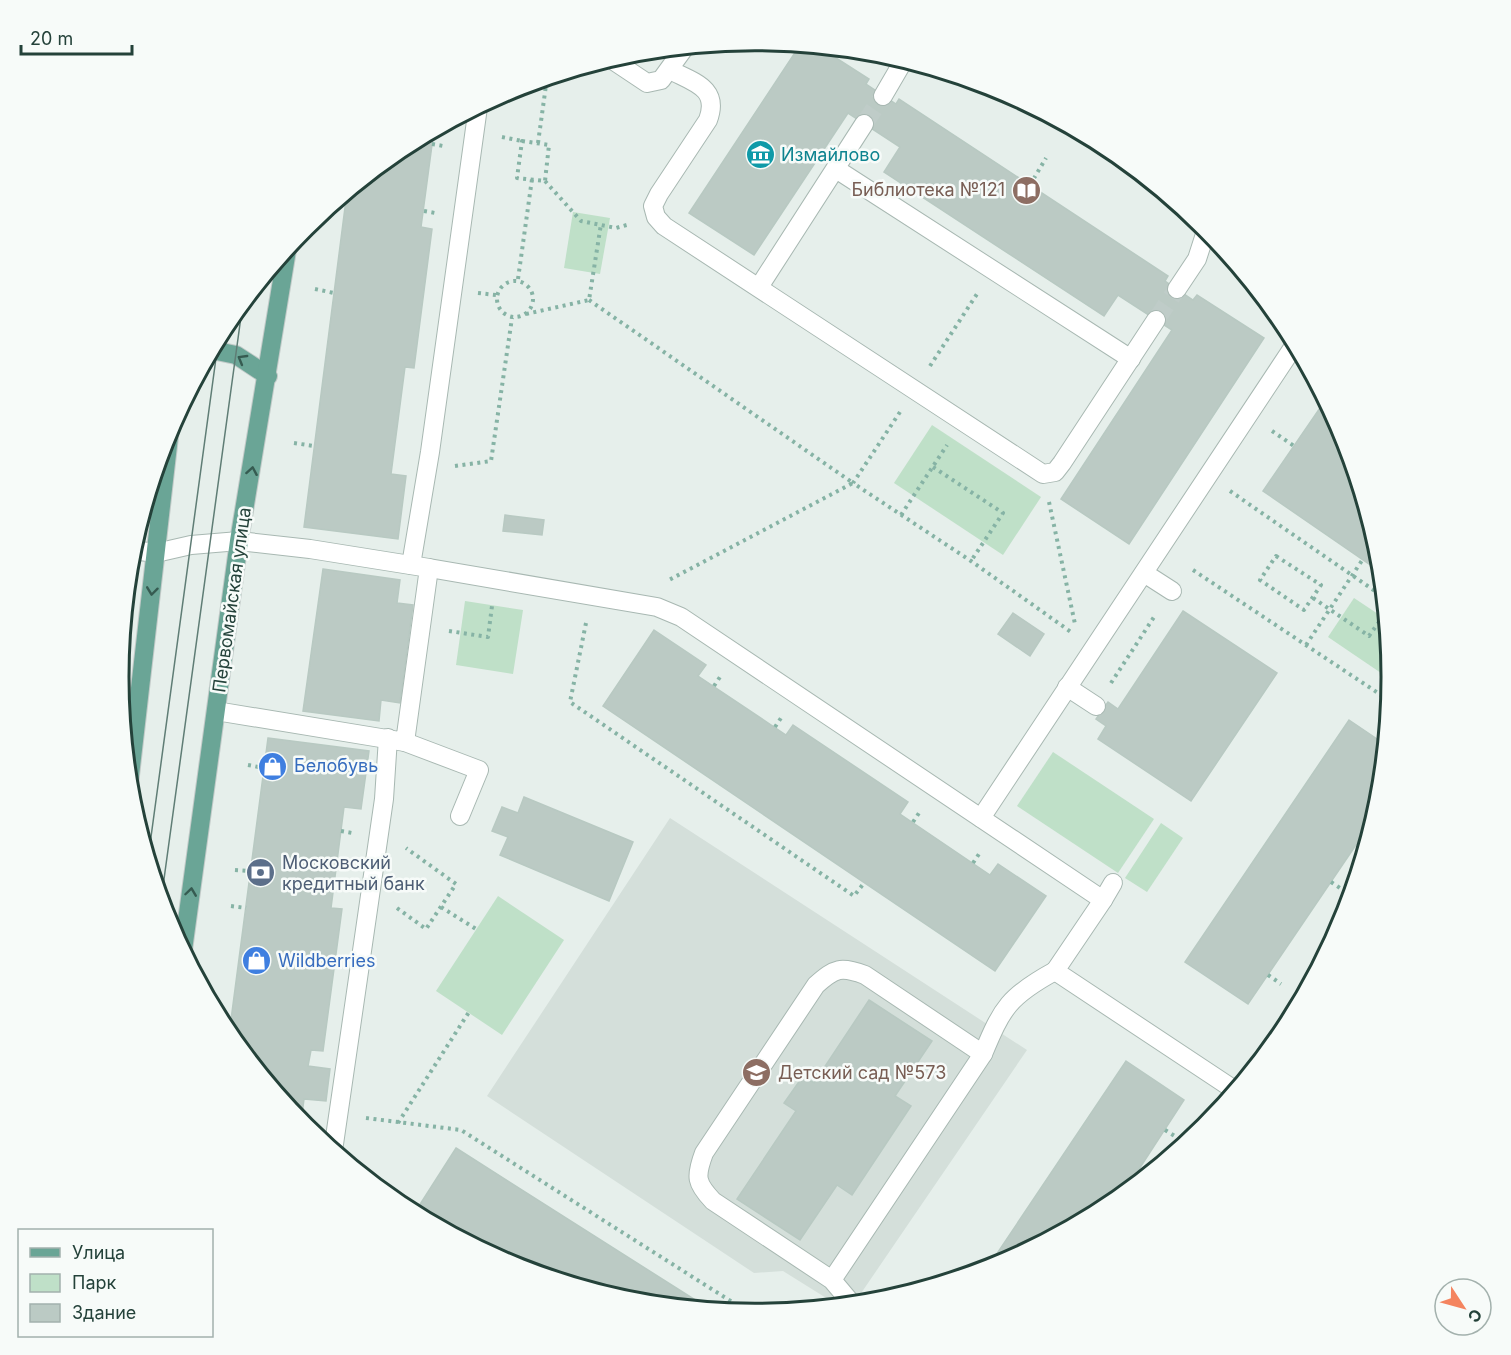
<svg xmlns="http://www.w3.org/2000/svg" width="1511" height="1355" font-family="Inter,sans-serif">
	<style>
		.built { fill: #d4dfda }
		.green { fill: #bfe0c8 }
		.building { fill: #bbcac4; stroke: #b8c9c2; stroke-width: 1.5 }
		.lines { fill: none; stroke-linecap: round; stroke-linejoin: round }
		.minor-tunnel { stroke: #bfccc8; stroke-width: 18; stroke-dasharray: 18 9; stroke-linecap: butt }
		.minor-casing { stroke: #a8b8b2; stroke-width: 20 }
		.major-casing { stroke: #c2cac8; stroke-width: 20 }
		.path { stroke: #86b3a5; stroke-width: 4; stroke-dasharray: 3 4.5; stroke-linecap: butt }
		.minor { stroke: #fff; stroke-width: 18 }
		.major { stroke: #6aa596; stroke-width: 18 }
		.tram { stroke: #5f7d75; stroke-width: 1.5 }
		.oneway { stroke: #365b51 }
		.labels { text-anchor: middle; stroke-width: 5; stroke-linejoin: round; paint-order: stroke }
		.culture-label { font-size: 18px; fill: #0d838f; stroke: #f7fbf9; text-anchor: start }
		.education-label { font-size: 18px; fill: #785e54; stroke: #f7fbf9; text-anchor: end }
		.street-label { font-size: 18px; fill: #24423a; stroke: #f7fbf9 }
		.shop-label { font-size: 18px; fill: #366cbe; stroke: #f7fbf9; text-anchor: start }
		.service-label { font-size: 18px; fill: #4e5e75; stroke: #f7fbf9; text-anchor: start }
		.rim { fill: none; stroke: #24423a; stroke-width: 3 }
	</style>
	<rect width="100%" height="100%" fill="#e6efeb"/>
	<!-- built -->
	<polygon class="built" points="670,818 1027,1050 853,1305 839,1306 783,1271 754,1273 487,1096"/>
	<!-- green -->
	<g class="green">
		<polygon points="573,212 610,218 600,274 564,268"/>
		<polygon points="932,425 1041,497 1003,555 894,483"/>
		<polygon points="1354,598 1387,620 1391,658 1381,673 1328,637"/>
		<polygon points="465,601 523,610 513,674 456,665"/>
		<polygon points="1053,752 1154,819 1118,873 1017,806"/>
		<polygon points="1161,823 1183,838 1147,892 1125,878"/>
		<polygon points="498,896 564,940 502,1035 436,991"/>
	</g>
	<!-- building -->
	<g class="building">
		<polygon points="800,45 819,47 869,79 866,84 896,104 899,99 1168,276 1165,281 1193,300 1197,295 1264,338 1129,544 1061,499 1172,330 1118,295 1104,316 884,172 900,147 848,113 754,255 689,213"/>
		<polygon points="452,121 451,130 439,128"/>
		<polygon points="434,130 421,227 432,229 414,368 405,367 391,474 406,476 398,539 304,527 347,192 402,148"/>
		<polygon points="1324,402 1344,434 1380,554 1382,573 1263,491"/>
		<polygon points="505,515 544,520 542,535 503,531"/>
		<polygon points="323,569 400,580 397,603 413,605 400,703 381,700 379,721 303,711"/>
		<polygon points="1183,611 1277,673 1191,801 1098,739 1106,726 1096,719 1108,702 1118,709"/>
		<polygon points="1013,613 1044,634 1030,656 998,634"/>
		<polygon points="654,630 706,665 698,676 786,735 793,725 908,802 900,814 990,875 998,864 1046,896 995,971 603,706"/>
		<polygon points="1349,720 1386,745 1377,814 1248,1004 1185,962"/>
		<polygon points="268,738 369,751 361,809 344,807 331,908 342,909 323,1051 311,1050 308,1066 330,1069 326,1101 304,1099 301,1123 229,1035"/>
		<polygon points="524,797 633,842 609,901 500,855 508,837 492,831 502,807 518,813"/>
		<polygon points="869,1000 932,1041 895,1096 911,1106 852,1195 837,1185 800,1240 737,1199 796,1111 784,1103 803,1076 814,1083"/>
		<polygon points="1126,1061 1184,1100 1119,1200 1109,1207 999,1266 986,1270"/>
		<polygon points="456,1148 711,1310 631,1302 511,1266 457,1235 417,1209"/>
	</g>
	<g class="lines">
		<!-- minor-tunnel -->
		<g class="minor-tunnel">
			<polyline points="864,124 883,96"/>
			<polyline points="1156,320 1177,289"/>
		</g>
		<defs>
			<g id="minor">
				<polyline points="611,59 647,83 661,80 685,47"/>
				<path d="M670 70C693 82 720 88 708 120L659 194 653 206 656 217 664 226 1043 474 1055 472 1062 463 1156 320"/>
				<polyline points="883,96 904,60"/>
				<polyline points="836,169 1131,359"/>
				<polyline points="759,287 864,124"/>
				<polyline points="1177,289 1197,259 1207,228"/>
				<polyline points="132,550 156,553 191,545 239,541 310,549 429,568 405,742 216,711"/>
				<polyline points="411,565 430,452 478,107"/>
				<polyline points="429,568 657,607 681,617 1103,900 1055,971 1236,1091"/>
				<polyline points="1144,573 1172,591"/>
				<polyline points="1067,687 1096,706"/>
				<polyline points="405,742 479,770 460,816"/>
				<polyline points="981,818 1296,343"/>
				<polyline points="1103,900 1113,883"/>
				<path d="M983 1054C1002 1008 1009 996 1055 971"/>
				<polyline points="333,1151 384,799 388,738"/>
				<path d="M832 1280 983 1054 865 975C841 966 835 968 816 985L704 1153C695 1177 696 1183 713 1201L832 1280 853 1305"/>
			</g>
			<g id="major">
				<polyline points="212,350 236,355 268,376"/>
				<polyline points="129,784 170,428"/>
				<polyline points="183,950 239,541 287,250"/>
			</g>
		</defs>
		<!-- minor casing -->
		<use href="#minor" class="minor-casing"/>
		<!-- major casing -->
		<use href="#major" class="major-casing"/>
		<!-- path -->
		<g class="path">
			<polyline points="502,137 522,141"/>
			<polygon points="522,141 549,145 545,181 517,178"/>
			<polyline points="538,143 547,78"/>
			<polyline points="432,144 443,146"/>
			<polyline points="545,181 581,221 616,228 630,224"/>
			<polyline points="1030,185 1046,158"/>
			<polyline points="424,211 435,213"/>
			<polyline points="518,279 532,179"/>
			<circle cx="515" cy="299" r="18"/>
			<polyline points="315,289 334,293"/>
			<polyline points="478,293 496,295"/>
			<polyline points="589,300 853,483 667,581"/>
			<polyline points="526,314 589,300 601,224"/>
			<polyline points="930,366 977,294"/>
			<polyline points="900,412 853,483 971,561 1071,632"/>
			<polyline points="1272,431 1294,446"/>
			<polyline points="294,443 314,446"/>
			<polyline points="455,466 491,461 512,318"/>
			<polyline points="933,467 1003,513 971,561"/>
			<polyline points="1230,491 1385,598"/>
			<polyline points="1049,502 1075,624"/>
			<polyline points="901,515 947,445"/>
			<polygon points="1276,556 1321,585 1304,610 1260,580"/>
			<polyline points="1193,570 1390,701"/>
			<polyline points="1313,598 1369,636 1386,612"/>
			<polyline points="586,623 570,702 854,896 864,883"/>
			<polyline points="449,631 488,637 492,606"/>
			<polyline points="1306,645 1363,559"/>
			<polyline points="1111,683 1156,614"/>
			<polyline points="714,686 720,677"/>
			<polyline points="775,727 781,718"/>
			<polyline points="248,765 264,768"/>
			<polyline points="913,822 921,810"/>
			<polyline points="341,831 352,833"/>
			<polyline points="973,863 981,851"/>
			<polyline points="235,870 250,871"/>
			<polyline points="1331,882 1343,890"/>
			<polyline points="231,906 246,908"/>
			<polyline points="441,907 476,929"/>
			<polyline points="397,908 426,929 456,884 406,848"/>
			<polyline points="1268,975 1281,984"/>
			<polyline points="366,1118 461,1130 751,1314"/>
			<polyline points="398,1123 469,1012"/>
			<polyline points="1165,1130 1178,1138"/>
			<polyline points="456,1236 457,1235"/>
		</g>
		<!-- minor -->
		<use href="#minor" class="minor"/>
		<!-- major -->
		<use href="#major" class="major"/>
		<!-- tram -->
		<g class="tram">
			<polyline points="148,859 219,336"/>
			<polyline points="161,901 243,302"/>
		</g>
	</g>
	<!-- one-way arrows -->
	<defs><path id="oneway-chevron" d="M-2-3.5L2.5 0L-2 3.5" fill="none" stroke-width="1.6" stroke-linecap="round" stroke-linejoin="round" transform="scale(1.5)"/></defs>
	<g class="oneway">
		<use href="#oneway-chevron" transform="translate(242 359) rotate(-150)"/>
		<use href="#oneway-chevron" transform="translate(252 471) rotate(-80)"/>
		<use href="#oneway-chevron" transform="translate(152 591) rotate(97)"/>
		<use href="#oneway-chevron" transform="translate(191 892) rotate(-82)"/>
	</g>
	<!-- icons -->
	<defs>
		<symbol id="museum-disc" viewBox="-11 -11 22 22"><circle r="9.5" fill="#0f9aa8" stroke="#f7fbf9"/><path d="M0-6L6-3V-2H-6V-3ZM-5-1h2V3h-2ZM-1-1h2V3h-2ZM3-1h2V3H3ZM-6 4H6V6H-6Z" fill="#fff"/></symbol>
		<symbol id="library-disc" viewBox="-11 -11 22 22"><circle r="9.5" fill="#8d6e63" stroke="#f7fbf9"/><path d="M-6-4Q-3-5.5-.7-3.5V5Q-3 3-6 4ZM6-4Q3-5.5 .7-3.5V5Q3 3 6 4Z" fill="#fff"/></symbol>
		<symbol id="shop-disc" viewBox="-11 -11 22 22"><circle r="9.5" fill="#3f7fe0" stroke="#f7fbf9"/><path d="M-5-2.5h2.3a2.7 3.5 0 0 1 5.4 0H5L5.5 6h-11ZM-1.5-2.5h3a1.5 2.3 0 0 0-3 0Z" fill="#fff"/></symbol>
		<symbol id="bank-disc" viewBox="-11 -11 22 22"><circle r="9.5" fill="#5c6f8a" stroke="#f7fbf9"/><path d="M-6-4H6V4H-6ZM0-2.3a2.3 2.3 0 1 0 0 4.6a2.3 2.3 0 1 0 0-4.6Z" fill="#fff"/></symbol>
		<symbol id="school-disc" viewBox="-11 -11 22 22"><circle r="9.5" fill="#8d6e63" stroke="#f7fbf9"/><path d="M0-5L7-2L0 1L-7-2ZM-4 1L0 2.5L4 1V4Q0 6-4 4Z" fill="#fff"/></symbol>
	</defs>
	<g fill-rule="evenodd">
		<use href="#museum-disc" x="744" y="138" width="33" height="33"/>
		<use href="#library-disc" x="1010" y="174" width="33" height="33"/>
		<use href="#shop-disc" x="256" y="750" width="33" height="33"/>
		<use href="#bank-disc" x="244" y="856" width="33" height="33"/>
		<use href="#shop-disc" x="240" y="944" width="33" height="33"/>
		<use href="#school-disc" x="740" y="1056" width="33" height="33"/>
	</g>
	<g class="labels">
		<!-- culture labels -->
		<g class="culture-label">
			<text x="781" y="161">Измайлово</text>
		</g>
		<!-- education labels -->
		<g class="education-label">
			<text x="1005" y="196">Библиотека №121</text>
			<text x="778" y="1079" text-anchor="start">Детский сад №573</text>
		</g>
		<!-- street labels -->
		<g class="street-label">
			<text transform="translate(232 600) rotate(-82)" y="6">Первомайская улица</text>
		</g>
		<!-- shop labels -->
		<g class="shop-label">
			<text x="294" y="772">Белобувь</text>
			<text x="278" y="967">Wildberries</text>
		</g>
		<!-- service labels -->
		<g class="service-label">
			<text x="282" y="869">Московский<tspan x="282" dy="21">кредитный банк</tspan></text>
		</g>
	</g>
	<!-- crop -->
	<path d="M0 0H1511V1355H0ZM129 677a626 626 0 1 1 1252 0a626 626 0 1 1-1252 0Z" fill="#f7fbf9" fill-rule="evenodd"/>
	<path class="rim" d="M129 677a626 626 0 1 1 1252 0a626 626 0 1 1-1252 0Z"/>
	<!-- legend -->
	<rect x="18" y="1229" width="195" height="108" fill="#f7fbf9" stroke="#a3b1ad" stroke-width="1.5"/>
	<rect x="30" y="1248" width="30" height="9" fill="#6aa596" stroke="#a3b1ad" stroke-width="1.5"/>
	<text x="72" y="1259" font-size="18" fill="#24423a">Улица</text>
	<rect x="30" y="1274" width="30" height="18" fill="#bfe0c8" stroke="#a3b1ad" stroke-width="1.5"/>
	<text x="72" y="1289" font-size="18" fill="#24423a">Парк</text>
	<rect x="30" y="1304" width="30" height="18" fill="#bbcac4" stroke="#a3b1ad" stroke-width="1.5"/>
	<text x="72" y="1319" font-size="18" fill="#24423a">Здание</text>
	<!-- north arrow -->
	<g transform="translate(1463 1307) rotate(126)"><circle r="28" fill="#f7fbf9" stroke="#a3b1ad" stroke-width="1.5"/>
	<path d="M0-4.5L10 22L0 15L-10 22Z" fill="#f4845f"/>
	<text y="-9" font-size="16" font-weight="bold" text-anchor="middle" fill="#24423a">С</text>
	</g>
	<!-- scale -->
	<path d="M21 45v9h111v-9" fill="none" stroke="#24423a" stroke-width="3"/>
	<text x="30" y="45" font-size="18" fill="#24423a" stroke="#f7fbf9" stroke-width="4.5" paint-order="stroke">20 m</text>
</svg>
